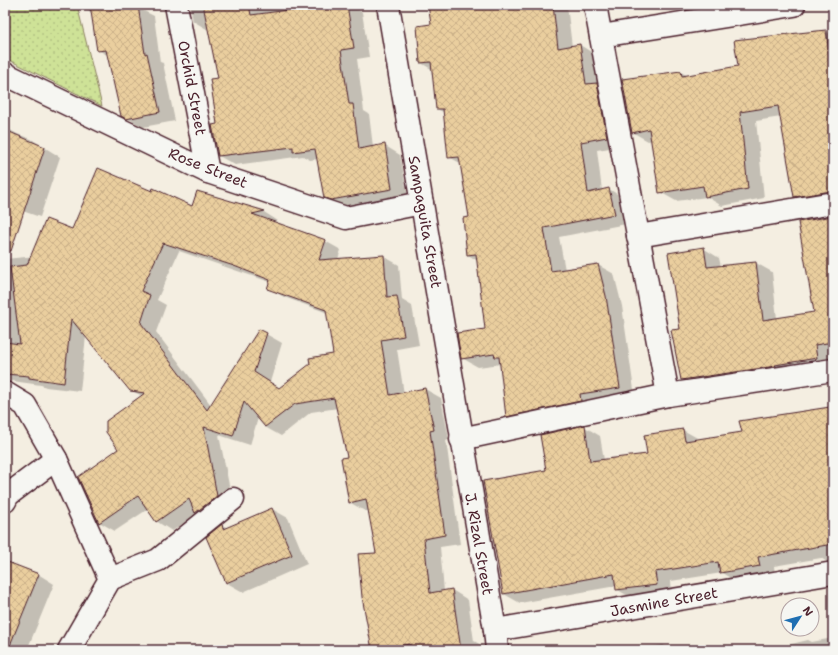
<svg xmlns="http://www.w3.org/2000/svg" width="838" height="655" font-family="'Shantell Sans',sans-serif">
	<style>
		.grass { fill: url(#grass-dots); stroke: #8c8061 }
		.shadow { fill: #0003; fill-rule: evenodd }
		.building { fill: url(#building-cross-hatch); stroke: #4a1f2b; fill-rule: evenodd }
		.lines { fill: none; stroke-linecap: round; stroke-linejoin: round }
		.minor-casing { stroke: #4a1f2b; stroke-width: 25 }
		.minor { stroke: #f6f6f2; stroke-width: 22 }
		.labels { text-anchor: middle; stroke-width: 3; stroke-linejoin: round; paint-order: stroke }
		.street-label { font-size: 15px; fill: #4a1f2b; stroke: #f6f6f2 }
	</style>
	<defs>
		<pattern id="grass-dots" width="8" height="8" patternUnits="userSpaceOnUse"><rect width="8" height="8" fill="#cee297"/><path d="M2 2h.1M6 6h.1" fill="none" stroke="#b2c182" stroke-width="1.8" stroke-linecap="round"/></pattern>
		<pattern id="building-cross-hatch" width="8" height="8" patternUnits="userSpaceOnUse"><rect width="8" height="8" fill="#eace9e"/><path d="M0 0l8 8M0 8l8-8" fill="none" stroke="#cab088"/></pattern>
	</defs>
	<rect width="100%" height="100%" fill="#f4eee1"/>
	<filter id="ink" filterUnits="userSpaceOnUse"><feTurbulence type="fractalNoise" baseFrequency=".025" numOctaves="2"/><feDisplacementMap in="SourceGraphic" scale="8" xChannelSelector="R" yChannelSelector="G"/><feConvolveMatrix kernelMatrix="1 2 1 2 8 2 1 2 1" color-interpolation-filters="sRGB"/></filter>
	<g filter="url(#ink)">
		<!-- grass -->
		<polygon class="grass" points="5,5 77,5 102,106 5,58"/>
		<!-- shadow -->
		<g class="shadow">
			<polygon points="79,5 138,5 138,8 154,16 160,62 163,63 175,121 143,127 122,115 109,56 98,50 93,13"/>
			<polygon points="190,5 350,5 362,12 369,57 357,59 364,111 369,114 373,147 384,145 400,155 408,198 348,209 341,206 325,197 318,159 310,160 303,156 235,165 219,156 220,79 210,31 193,21"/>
			<polygon points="429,5 567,5 572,47 580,45 596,55 623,146 597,150 602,191 609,189 625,199 631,223 559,237 565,270 598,265 614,274 622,306 635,397 523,425 507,416 501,364 478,367 462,358 486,330 478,261 468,255 470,218 462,164 449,157 445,113 437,109 433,70 421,63 432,25"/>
			<polygon points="825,31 828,33 833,32 833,202 811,206 795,196 781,117 756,121 764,198 722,206 707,197 676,201 660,192 652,140 648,141 632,132 681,72 688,76 739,67"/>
			<polygon points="5,127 17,134 31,139 60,157 40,217 5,205"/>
			<path d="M197 192 264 212 278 221 272 222 325 241 341 250 338 259 383 256 399 265 402 300 412 306 419 345 397 349 404 394 425 389 441 398 449 439 446 440 460 544 440 547 444 591 452 590 468 600 474 641 483 646V650H373L364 598 377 553 369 511H365L349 502 348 458 338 408 311 412 281 436 265 427 258 418 250 445 219 435 233 505 212 522 197 514 172 531 156 521 148 509 115 531 99 522 120 450 142 396 131 390 86 336 80 391 46 387 41 385 5 380V259L161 244 193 207ZM179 251 270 282 268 288 284 297 328 313 334 355 280 388 270 382 282 343 266 334 211 405 156 332 166 305 157 300Z"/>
			<polygon points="833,217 833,353 830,354 832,367 698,388 682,379 681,329 703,248 719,258 721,267 756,263 772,272 777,319 816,313"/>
			<polygon points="829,408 833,410 833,562 829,563 821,558 774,566 775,575 737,582 722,573 671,581 672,594 632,598 616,589 616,586 520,603 504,594 484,481 547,470 585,427 600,436 604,460 648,455 683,430 699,439 743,433"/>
			<polygon points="272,509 288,518 307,564 243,592 227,583 207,538 222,525 228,528"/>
			<polygon points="38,574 54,584 27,650 5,650 5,575"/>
			<polygon points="833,638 833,650 757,650 779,647 808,640 812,642"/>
			<polygon points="663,645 671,650 633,650"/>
		</g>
		<!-- building -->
		<g class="building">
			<polygon points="90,5 138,5 145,54 147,53 160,112 126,119 121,116 106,50 97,51"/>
			<polygon points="203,5 249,5 251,15 325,5 347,5 354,48 341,50 349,104 353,104 359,149 385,144 392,189 331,200 324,198 315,149 293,152 293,147 218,156 212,125 217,124 210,79 218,78"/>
			<polygon points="428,5 553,5 558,48 580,44 586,84 597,83 607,137 581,142 588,193 609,188 615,214 544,228 551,271 598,264 606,296 620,388 580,394 581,401 506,417 499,357 495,357 494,354 461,359 457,333 485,329 476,254 467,255 463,218 469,217 459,157 448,158 443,109 436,109 431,62 420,63 417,26 431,24"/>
			<polygon points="826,30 833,84 833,191 794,197 778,106 740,112 748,189 705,197 703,186 659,193 649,129 632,133 622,79 681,71 682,76 738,66 734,40"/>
			<polygon points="5,130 45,147 11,251 5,250"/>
			<path d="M98 168 152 191 153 188 192 206 197 191 265 211 252 214 326 240 319 260 384 255 387 297 397 296 404 336 381 340 390 395 425 388 434 430 430 431 445 535 424 539 430 593 452 589 461 650H411L410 644 372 650 362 597 358 554 376 553 366 499 349 503 341 458 347 457 334 398 295 404 265 427 244 402 233 436 204 427 217 496 195 513 189 499 156 522 138 496 99 523 78 477 118 449 106 432V421L145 393 130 391 71 319 64 383 29 378V376L5 374V342L20 344 10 267 27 265 46 219 72 229ZM163 243 234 266 270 280 267 289 326 310 333 354 309 358 310 364 279 388 254 372 267 333 259 329 207 410 141 323 150 295 141 291Z"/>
			<polygon points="833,216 833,342 815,345 817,358 775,365 776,366 681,380 671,330 680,329 668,253 704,247 707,267 756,262 763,320 814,312 798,222"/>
			<polygon points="830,407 833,429 833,544 758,557 760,566 720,573 718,562 655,572 657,585 616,590 614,574 503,594 483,481 546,470 540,435 585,425 590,461 647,454 644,435 683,429 685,441 742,432 739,421"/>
			<polygon points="272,508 292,555 226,583 206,537 222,524 223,529"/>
			<polygon points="5,561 39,574 8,650 5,650"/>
		</g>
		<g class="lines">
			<defs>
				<g id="minor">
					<polyline points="176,5 208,172"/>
					<polyline points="388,5 495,630 497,650"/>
					<polyline points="595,5 668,395"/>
					<polyline points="601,36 794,5"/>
					<polyline points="5,74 208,172 346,218 422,203"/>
					<polyline points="638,236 833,203"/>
					<polyline points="5,393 25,405 56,459 110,579 69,650"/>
					<polyline points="461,439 668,395 833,370"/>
					<polyline points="5,501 8,495 56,459"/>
					<polyline points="110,579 158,560 233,499"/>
					<polyline points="495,630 833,573"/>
				</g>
			</defs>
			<!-- minor casing -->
			<use href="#minor" class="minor-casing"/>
			<!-- minor -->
			<use href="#minor" class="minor"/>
		</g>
	</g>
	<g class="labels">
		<!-- street labels -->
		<g class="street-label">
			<text transform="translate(192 88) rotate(79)" y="5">Orchid Street</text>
			<text transform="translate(208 168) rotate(22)" y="5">Rose Street</text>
			<text transform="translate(425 222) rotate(80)" y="5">Sampaguita Street</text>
			<text transform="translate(479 544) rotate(80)" y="5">J. Rizal Street</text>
			<text transform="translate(664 602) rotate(-10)" y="5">Jasmine Street</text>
		</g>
	</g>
	<!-- margin -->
	<rect width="838" height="655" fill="none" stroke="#f6f6f2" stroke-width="20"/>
	<rect x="10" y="10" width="818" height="635" fill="none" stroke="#4a1f2b" stroke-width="1.5" filter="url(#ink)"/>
	<!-- north arrow -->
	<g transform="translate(800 617) rotate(54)"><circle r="19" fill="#f6f6f2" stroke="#b1a0a2"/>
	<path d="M0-3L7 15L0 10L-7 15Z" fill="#1f6fb2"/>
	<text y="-6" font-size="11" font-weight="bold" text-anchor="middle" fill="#4a1f2b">N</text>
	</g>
</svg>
